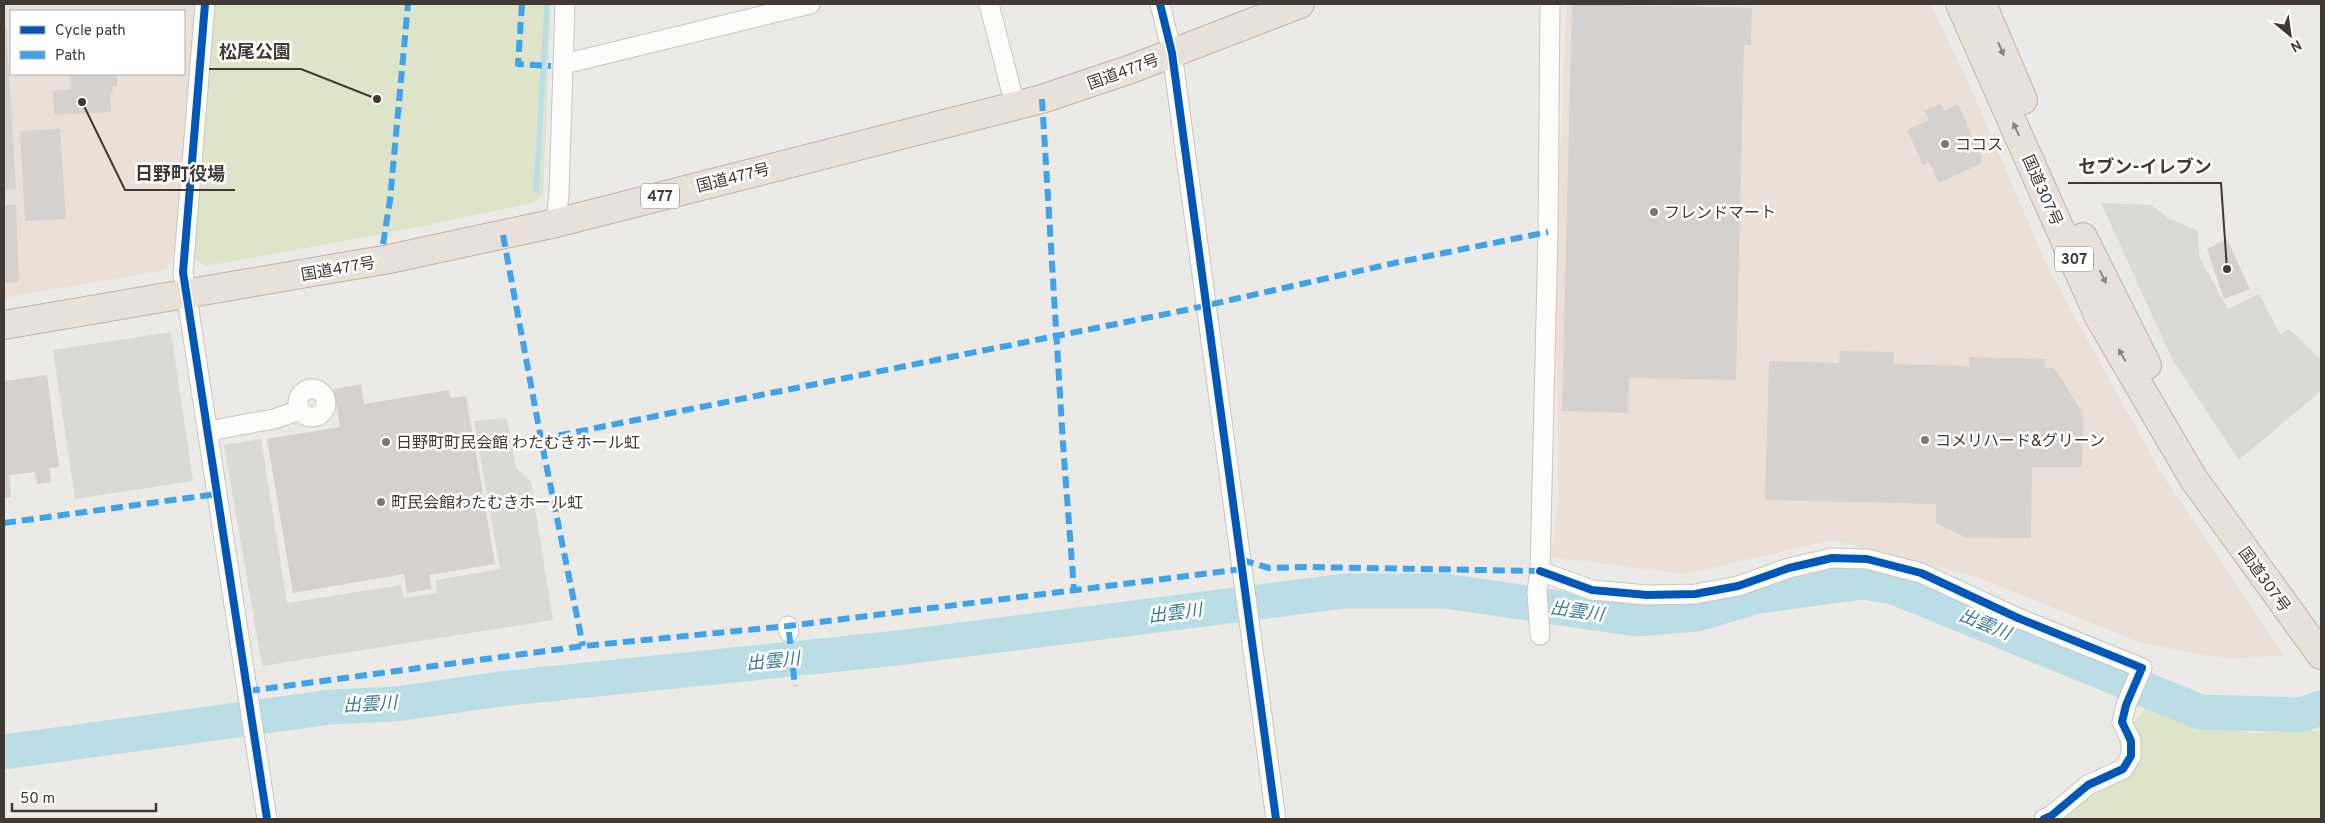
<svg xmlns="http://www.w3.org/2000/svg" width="2325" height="823" font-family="Overpass,'Noto Sans JP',sans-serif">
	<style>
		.commercial { fill: #ebe0d7; fill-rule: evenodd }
		.green { fill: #dee4c9 }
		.parking { fill: #dbd9d6 }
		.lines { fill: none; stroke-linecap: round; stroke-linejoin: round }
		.stream { stroke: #bbdde6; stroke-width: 5.5 }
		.river { stroke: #bbdde6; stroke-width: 35 }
		.building { fill: #d4d1ce }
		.minor-casing { stroke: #c8c6c3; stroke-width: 21 }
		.highway-casing { stroke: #c1b2a5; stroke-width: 30 }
		.minor { stroke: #fcfcfb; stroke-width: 19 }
		.highway { stroke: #e8e1d9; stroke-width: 28 }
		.quiet { stroke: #3fa3eb; stroke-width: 6; stroke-dasharray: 12 6; stroke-linecap: butt }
		.cycleway-casing { stroke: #fff; stroke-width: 11 }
		.cycleway { stroke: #0057b8; stroke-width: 8 }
		.oneway { fill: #8c857e }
		.poi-dot { fill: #7c7773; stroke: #fff; stroke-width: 2 }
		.labels { text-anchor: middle; stroke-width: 5; stroke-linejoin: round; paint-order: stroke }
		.shield { fill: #fff; stroke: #797471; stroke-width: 1 }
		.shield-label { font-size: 15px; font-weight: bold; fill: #403934 }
		.street-label { font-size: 16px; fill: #403934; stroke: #fff }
		.poi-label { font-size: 16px; fill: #403934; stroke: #fff; text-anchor: start }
		.water-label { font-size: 18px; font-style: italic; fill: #387b90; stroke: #fff }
		.leader { fill: none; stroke: #403934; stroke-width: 2 }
		.callout-dot { fill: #403934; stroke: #fff; stroke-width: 2 }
		.callout-label { font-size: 18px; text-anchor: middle; font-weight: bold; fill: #403934; stroke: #fff; stroke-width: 5; stroke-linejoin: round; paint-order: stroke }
	</style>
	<rect width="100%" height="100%" fill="#eceae7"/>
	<!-- commercial -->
	<g class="commercial">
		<path d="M4 4H195L185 175 172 261 165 270 4 298ZM11 11H184V74H11Z"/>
		<polygon points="1566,4 1931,4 1974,95 2048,268 2161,473 2284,655 2227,659 2141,643 1977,577 1832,540 1686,574 1551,557 1558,501 1556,259"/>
	</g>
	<!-- green -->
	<g class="green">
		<polygon points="214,4 551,4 543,195 533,203 393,232 207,266 194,259"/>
		<polygon points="2145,708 2213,727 2254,733 2321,731 2321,819 2055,819 2136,766 2137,743 2133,724"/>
	</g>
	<!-- parking -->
	<g class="parking">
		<polygon points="2101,203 2152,205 2168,218 2198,231 2199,256 2228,309 2259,294 2280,334 2289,329 2321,360 2321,391 2239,460 2172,359"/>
		<polygon points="171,332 193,481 75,499 53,350"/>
		<polygon points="507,418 516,468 531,482 553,620 262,666 224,445 261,439 287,603 401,585 404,598 437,593 436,580 500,569 474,421"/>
	</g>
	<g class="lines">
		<!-- stream -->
		<polyline class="stream" points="536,190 547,4"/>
		<!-- river -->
		<polyline class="river" points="4,752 331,707 396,704 500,689 898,648 1345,591 1445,591 1636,619 1697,614 1758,596 1863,582 1894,587 2200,712 2301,715 2321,708"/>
	</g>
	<!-- building -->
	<g class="building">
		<polygon points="1572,4 1752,8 1751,45 1744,45 1736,380 1629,378 1628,413 1562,411"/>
		<polygon points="4,26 6,26 16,189 4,190"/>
		<polygon points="70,74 117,75 117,86 112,86 113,93 110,93 111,112 54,115 53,91 71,89"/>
		<polygon points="1940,104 1944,111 1958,104 1982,158 1980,164 1939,183 1929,162 1923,165 1907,130 1929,120 1924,111"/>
		<polygon points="60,129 66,219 25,221 20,131"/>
		<polygon points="4,205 16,205 19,282 4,283"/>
		<polygon points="2227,239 2250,289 2224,299 2207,249"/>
		<polygon points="1840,351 1894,352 1894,364 1969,366 1969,357 2045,359 2045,368 2054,368 2083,413 2082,467 2032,467 2031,538 1965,537 1936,523 1936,504 1765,500 1769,361 1839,363"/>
		<polygon points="47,375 59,467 49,468 51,482 37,484 35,472 9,475 11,497 4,498 4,381"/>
		<polygon points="361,384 364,404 449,390 450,398 466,396 495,564 429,575 431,589 407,593 404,574 293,593 267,439 340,427 334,389"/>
	</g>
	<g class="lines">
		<defs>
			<g id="minor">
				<polyline points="205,4 183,272 267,819"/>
				<polyline points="989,4 1015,105"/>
				<polyline points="1160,4 1172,53 1276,819"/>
				<polyline points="564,64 810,4"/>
				<polyline points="556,223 559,193 565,4"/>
				<circle cx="312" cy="403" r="14"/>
				<polyline points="208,431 274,419 300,410"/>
				<polyline points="1540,571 1592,590 1647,595 1695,594 1738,586 1789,568 1832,558 1867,559 1921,573 2018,618 2142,668 2126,705 2122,722 2131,741 2131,756 2123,769 2088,785 2051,816 2044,819"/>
				<polyline points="788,626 789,632"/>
				<polyline points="1540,635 1537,591 1540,571 1548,232 1550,4"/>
			</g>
			<g id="highway">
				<polyline points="1960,4 2099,317 2193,478 2321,655"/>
				<polyline points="1982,4 2023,100"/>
				<polyline points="2083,237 2147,365"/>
				<polyline points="4,325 389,259 556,223 1042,99 1131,69 1300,4"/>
			</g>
		</defs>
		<!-- minor casing -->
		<use href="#minor" class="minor-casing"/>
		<!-- highway casing -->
		<use href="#highway" class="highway-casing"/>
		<!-- minor -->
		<use href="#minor" class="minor"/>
		<!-- highway -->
		<use href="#highway" class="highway"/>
		<!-- quiet -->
		<g class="quiet">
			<polyline points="522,4 518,64 551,66"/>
			<polyline points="1042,99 1063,444 1074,590"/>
			<polyline points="503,235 541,439 583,646"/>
			<polyline points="383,244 390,200 408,4"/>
			<polyline points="541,439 1186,310 1399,262 1548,232"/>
			<polyline points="4,523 217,494"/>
			<polyline points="1242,560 1269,568 1307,567 1540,571"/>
			<polyline points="789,632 795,686"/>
			<polyline points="248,691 583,646 788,626 1243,569"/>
		</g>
		<defs>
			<g id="cycleway">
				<polyline points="205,4 183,272 267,819"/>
				<polyline points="1160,4 1172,53 1276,819"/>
				<polyline points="1540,571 1592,590 1647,595 1695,594 1738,586 1789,568 1832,558 1867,559 1921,573 2018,618 2142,668 2126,705 2122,722 2131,741 2131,756 2123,769 2088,785 2051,816 2044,819"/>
			</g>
		</defs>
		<!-- cycleway casing -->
		<use href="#cycleway" class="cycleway-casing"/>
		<!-- cycleway -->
		<use href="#cycleway" class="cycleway"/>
	</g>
	<!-- one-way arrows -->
	<defs><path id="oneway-solid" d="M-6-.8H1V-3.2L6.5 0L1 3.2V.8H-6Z" transform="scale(1.25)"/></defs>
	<g class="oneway">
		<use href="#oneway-solid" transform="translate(2001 49) rotate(67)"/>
		<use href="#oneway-solid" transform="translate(2016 129) rotate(-114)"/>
		<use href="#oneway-solid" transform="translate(2103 277) rotate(64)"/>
		<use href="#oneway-solid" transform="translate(2122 355) rotate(-120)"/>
	</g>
	<!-- markers -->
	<g class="poi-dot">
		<circle cx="1945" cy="144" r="5"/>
		<circle cx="1654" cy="212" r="5"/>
		<circle cx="1925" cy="440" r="5"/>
		<circle cx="386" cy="442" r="5"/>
		<circle cx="381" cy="502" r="5"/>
	</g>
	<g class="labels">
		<!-- shield labels -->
		<g class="shield">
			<rect x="641" y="183.5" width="38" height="25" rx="4"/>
			<rect x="2055" y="246.5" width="38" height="25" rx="4"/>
		</g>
		<g class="shield-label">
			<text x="660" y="201">477</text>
			<text x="2074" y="264">307</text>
		</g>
		<!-- street labels -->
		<g class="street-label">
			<text transform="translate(1123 71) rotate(-20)" y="6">国道477号</text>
			<text transform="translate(733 177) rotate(-14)" y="6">国道477号</text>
			<text transform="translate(2043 190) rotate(66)" y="6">国道307号</text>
			<text transform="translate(338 268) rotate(-10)" y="6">国道477号</text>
			<text transform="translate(2265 579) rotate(54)" y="6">国道307号</text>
		</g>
		<!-- poi labels -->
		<g class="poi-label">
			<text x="1955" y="150">ココス</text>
			<text x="1664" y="218">フレンドマート</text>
			<text x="1935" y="446">コメリハード&amp;グリーン</text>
			<text x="396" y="448">日野町町民会館 わたむきホール虹</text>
			<text x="391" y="508">町民会館わたむきホール虹</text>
		</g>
		<!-- water labels -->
		<g class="water-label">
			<text transform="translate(1577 611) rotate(8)" y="6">出雲川</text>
			<text transform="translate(1175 613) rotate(-7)" y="6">出雲川</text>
			<text transform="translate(1985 624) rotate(22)" y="6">出雲川</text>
			<text transform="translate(773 661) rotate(-6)" y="6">出雲川</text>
			<text transform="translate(370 704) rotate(-3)" y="6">出雲川</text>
		</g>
	</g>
	<!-- callouts -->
	<path class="leader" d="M377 99L301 69H209M2227 269L2221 183H2068M82 102L125 190H235"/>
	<g class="callout-dot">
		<circle cx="377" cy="99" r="5"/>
		<circle cx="2227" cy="269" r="5"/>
		<circle cx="82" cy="102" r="5"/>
	</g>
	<g class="callout-label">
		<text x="255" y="58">松尾公園</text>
		<text x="2145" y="173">セブン-イレブン</text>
		<text x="180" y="180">日野町役場</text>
	</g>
	<!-- border -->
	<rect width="2325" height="823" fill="none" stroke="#403934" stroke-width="10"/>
	<!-- legend -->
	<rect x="10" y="10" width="175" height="65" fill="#ffffff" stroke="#b3b0ae"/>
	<rect x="20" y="26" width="25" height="8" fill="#0057b8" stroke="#b3b0ae"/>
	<text x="55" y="35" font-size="15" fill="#403934">Cycle path</text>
	<rect x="20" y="51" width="25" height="8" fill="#3fa3eb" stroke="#b3b0ae"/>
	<text x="55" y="60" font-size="15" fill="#403934">Path</text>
	<!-- north arrow -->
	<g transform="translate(2290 35) rotate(151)" stroke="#ffffff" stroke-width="4" paint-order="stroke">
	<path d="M0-4L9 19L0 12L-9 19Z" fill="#403934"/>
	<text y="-8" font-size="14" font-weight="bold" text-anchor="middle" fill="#403934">N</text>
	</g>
	<!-- scale -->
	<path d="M12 803v8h144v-8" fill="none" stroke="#403934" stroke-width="2.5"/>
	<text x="20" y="803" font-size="15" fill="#403934" stroke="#ffffff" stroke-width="4" paint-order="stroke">50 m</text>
</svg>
